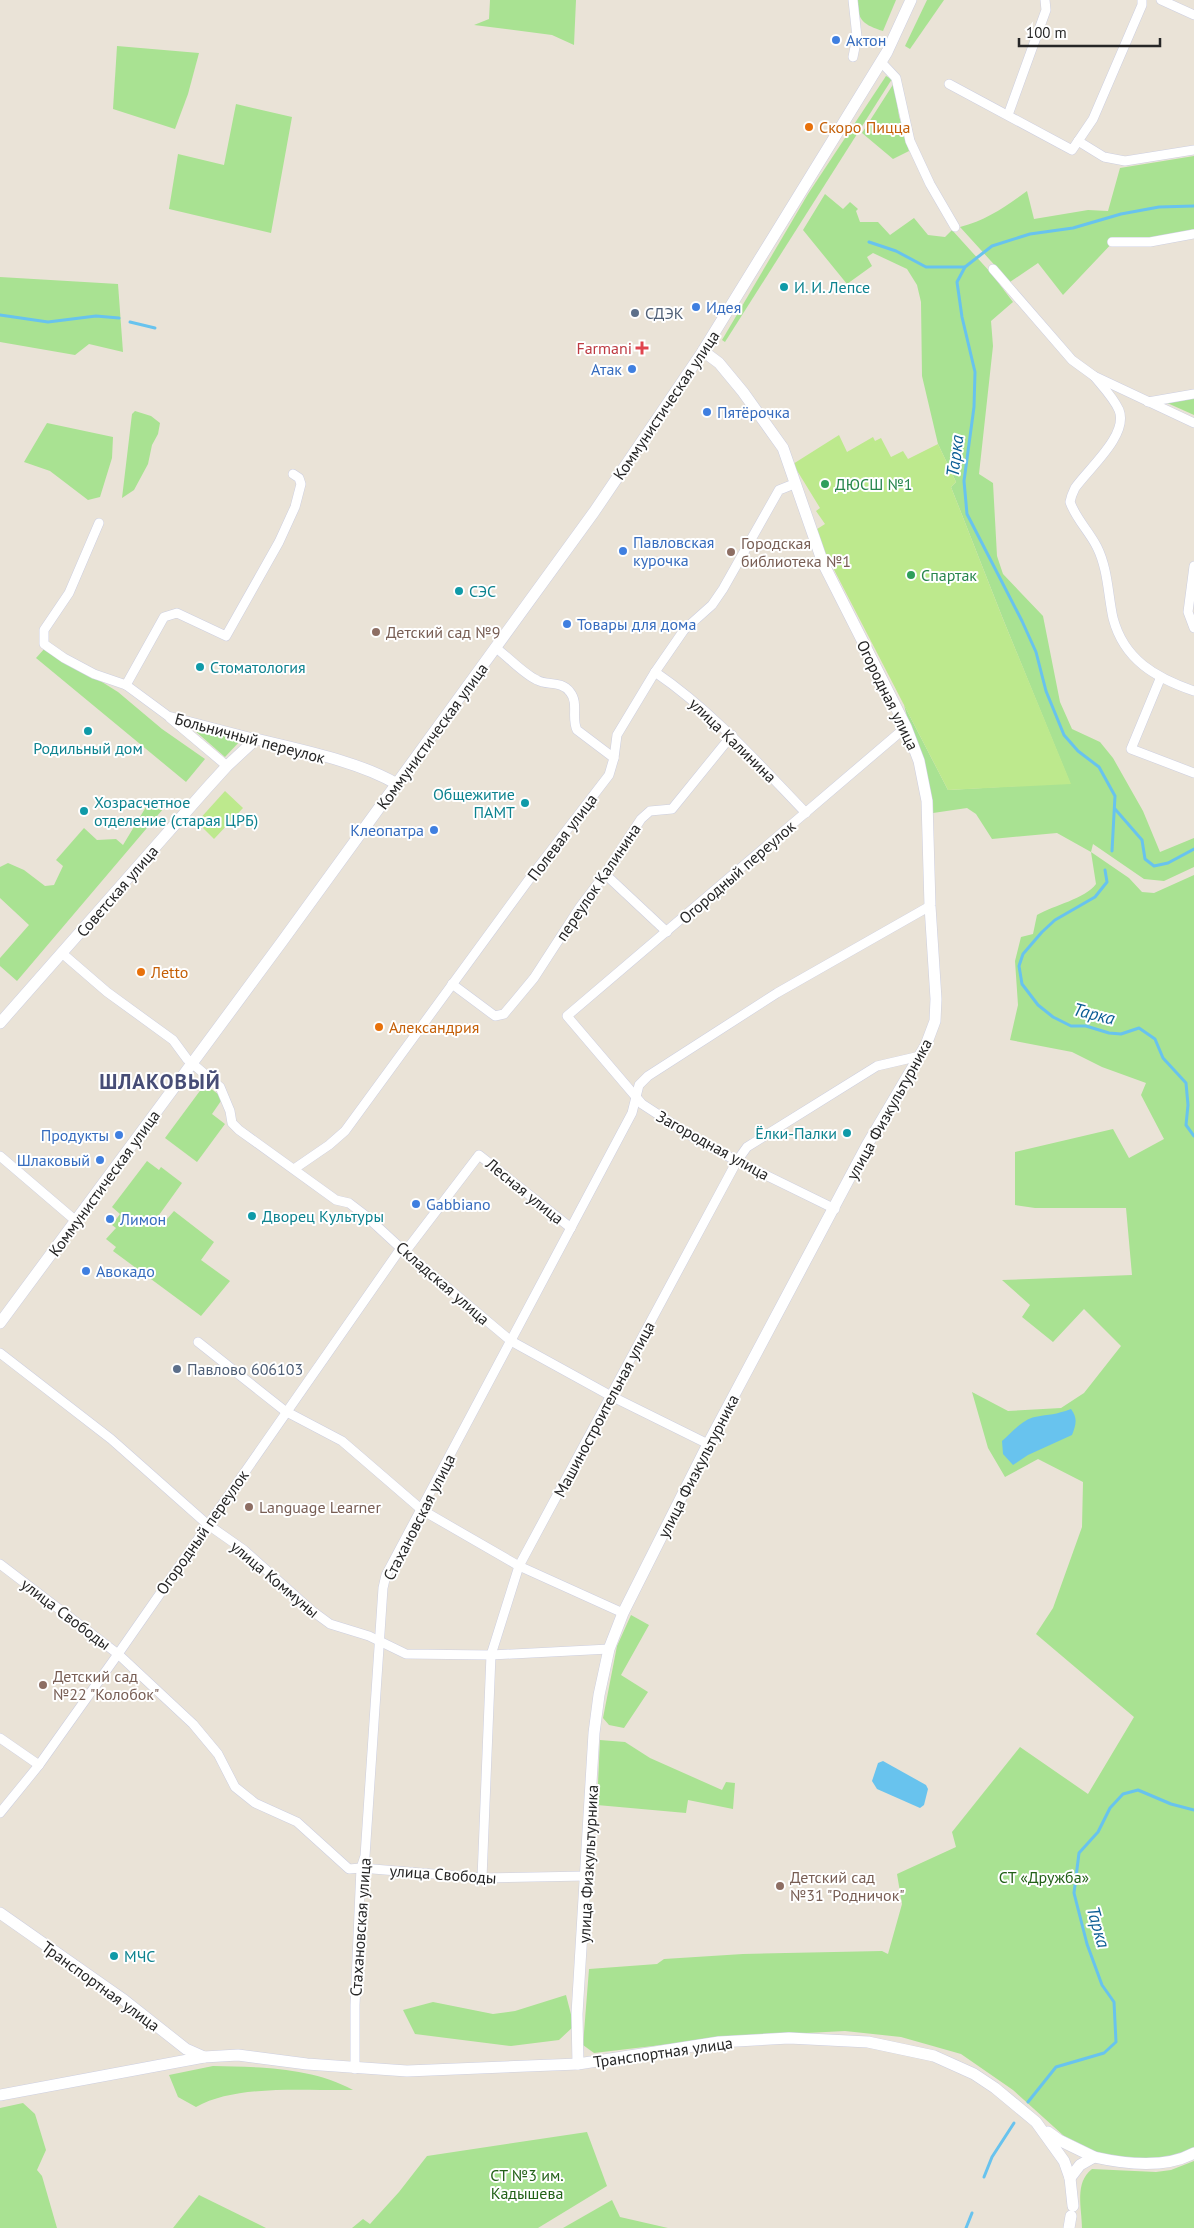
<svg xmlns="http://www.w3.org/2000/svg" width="1194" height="2228" font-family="'PT Sans',sans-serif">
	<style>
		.green { fill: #a9e292 }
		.pitch { fill: #bde98d }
		.water { fill: #68c3ee }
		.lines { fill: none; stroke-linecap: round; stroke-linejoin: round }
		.stream { stroke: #68c3ee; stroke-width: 3 }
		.street-casing { stroke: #cdcfe0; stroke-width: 10 }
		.secondary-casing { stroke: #cdcfe0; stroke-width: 12 }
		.street { stroke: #fff; stroke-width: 9 }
		.secondary { stroke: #fff; stroke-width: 11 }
		.shop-dot { fill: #3f7fe0; stroke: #fff; stroke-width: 2 }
		.food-dot { fill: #e8710a; stroke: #fff; stroke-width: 2 }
		.culture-dot { fill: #0f9aa8; stroke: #fff; stroke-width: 2 }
		.service-dot { fill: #5c6f8a; stroke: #fff; stroke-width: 2 }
		.health-dot { fill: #e0444e; stroke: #fff; stroke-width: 2 }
		.leisure-dot { fill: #2e9e5b; stroke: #fff; stroke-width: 2 }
		.education-dot { fill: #8d6e63; stroke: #fff; stroke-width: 2 }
		.labels { text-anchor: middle; stroke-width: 4; stroke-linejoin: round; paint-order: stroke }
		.shop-label { font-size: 16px; fill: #366cbe; stroke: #fff; text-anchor: start }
		.food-label { font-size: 16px; fill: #c56008; stroke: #fff; text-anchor: start }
		.culture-label { font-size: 16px; fill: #0d838f; stroke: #fff; text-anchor: start }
		.service-label { font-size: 16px; fill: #4e5e75; stroke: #fff; text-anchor: start }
		.health-label { font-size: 16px; fill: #be3a42; stroke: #fff; text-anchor: end }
		.street-label { font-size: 16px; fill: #262626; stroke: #fff }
		.leisure-label { font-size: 16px; fill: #27864d; stroke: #fff; text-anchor: start }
		.education-label { font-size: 16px; fill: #785e54; stroke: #fff; text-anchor: start }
		.park-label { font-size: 16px; fill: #236218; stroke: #fff }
		.water-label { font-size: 18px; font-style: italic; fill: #0c5e95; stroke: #fff }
		.district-label { font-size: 21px; font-weight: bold; letter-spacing: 1px; fill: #474d76; stroke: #fff }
	</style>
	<rect width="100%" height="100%" fill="#eae3d7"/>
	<!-- green -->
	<g class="green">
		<polygon points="490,0 576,0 574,45 552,35 474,25 489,19"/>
		<path d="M856 0H896L883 31C864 25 858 21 856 0Z"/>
		<polygon points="927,0 944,0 910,49 905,46"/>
		<polygon points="117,46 199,53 188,94 175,129 113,109"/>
		<polygon points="886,76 892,79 725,342 722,340 808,194"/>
		<polygon points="894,83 899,116 909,151 893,159 862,133"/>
		<polygon points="236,104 292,117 271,233 169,209 178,154 224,165"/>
		<path d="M1194 156V229L1152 240 1116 239 1063 295 1038 263 1010 282 960 227C987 220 1005 207 1027 191L1034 219 1088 210 1108 211 1120 168Z"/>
		<path d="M825 194 843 209 850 202 858 209 856 211 860 222H878L890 235 914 218 928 235 945 237 952 230 991 273 1013 302 991 321 993 346 979 474 993 483 997 556 1003 574 1043 616 1060 702 1072 729 1100 742 1113 758 1143 811 1160 852 1194 838V867L1164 881 1144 879 1093 844 1091 852 1129 878 1142 892 1154 893 1194 875V2148L1167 2158 1142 2159 1116 2158 1094 2151 1064 2136 1013 2090 961 2054 901 2037 845 2031 729 2037 594 2053 583 2045 589 1969 657 1964 664 1959 743 1954 882 1951 888 1954 902 1904 897 1874 956 1847 952 1832 1020 1747 1088 1794 1134 1717 1036 1634 1053 1608 1082 1527 1083 1482 1038 1459 1005 1477 988 1448 972 1392 1008 1411 1061 1408 1084 1393 1121 1346 1084 1309 1053 1342 1022 1317 1030 1305 1002 1280 1132 1275 1126 1208H1035L1015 1205V1152L1113 1129 1129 1158 1164 1139 1141 1095 1146 1083 1102 1067 1072 1052 1010 1040 1018 1005 1015 961 1021 937 1033 934 1037 915C1054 905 1085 899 1096 884L1091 852 1057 833 992 839 976 814 967 808 933 813 904 705 948 790 1070 783 1003 619 951 487 956 482 938 444 922 376 921 302 917 285 907 269 873 253 867 257 872 266 847 284 803 230Z"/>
		<polygon points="0,277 118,284 123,352 89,344 75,355 0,342"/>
		<polygon points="1194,396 1194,415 1165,402"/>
		<polygon points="135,411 151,416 160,423 158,434 152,445 148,464 134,490 122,498 132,414"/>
		<polygon points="47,423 113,437 112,458 100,497 88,500 50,471 24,462"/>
		<polygon points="46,647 118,692 162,729 205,759 186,782 36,658"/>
		<polygon points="196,726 241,740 225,757 194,730"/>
		<polygon points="149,802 169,802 17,981 0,966 0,958 29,925 0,898 0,867 8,863 24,870 45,886 54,885 63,866 56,860 84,828 97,840 116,839 123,845"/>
		<polygon points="205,1084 223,1098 212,1114 225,1124 197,1162 165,1138"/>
		<polygon points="147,1161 159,1170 161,1167 182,1183 154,1222 160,1227 174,1211 214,1242 201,1260 230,1281 201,1316 113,1251 116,1247 106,1239 116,1228 112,1225 120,1214 112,1207"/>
		<polygon points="631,1615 649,1625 621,1675 648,1692 624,1728 609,1725 603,1718 617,1646"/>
		<polygon points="600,1740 625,1742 650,1758 722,1790 726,1782 735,1783 733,1809 688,1800 686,1813 597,1805"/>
		<polygon points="566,1995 574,2026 559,2040 511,2046 415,2034 403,2010 433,2002 493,2014 515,2011"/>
		<path d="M213 2066C259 2067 311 2067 353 2090 305 2091 237 2084 196 2107L178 2097 169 2075Z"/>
		<polygon points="23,2103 35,2114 46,2150 37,2170 42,2176 57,2228 0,2228 0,2108"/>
		<polygon points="587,2132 607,2186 538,2228 352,2228 363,2219 370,2224 399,2192 427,2156"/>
		<path d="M1194 2161V2228H1082C1082 2208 1074 2183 1092 2169L1156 2172 1171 2170Z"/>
		<polygon points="199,2195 266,2228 173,2228"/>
		<polygon points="612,2200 620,2217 668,2228 563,2228"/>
	</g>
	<!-- pitch -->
	<g class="pitch">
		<polygon points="839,435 847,452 873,437 875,441 881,438 891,457 903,451 908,459 938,444 956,482 951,487 1003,619 1071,784 948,790 814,531 825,524 816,511 820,508 793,464"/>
		<polygon points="225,791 243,808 214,839 197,822"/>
	</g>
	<!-- water -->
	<g class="water">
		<path d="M1071 1409C1078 1418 1076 1425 1072 1435L1028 1455 1013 1465 1003 1454 1002 1441C1011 1433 1023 1419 1035 1417 1050 1414 1055 1415 1071 1409Z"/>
		<polygon points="883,1761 926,1785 928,1789 924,1805 920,1808 877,1789 872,1781 878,1763"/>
	</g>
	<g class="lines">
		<!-- stream -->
		<g class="stream">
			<polyline points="869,242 896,251 926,267 965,267"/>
			<polyline points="0,315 48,322 96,316 119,318"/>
			<polyline points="130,322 155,328"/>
			<polyline points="1115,809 1142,840 1145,859 1154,866 1168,863 1194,849"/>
			<polyline points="1112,851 1115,796 1099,767 1078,751 1064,735 1046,691 1036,652 1022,621 967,514 964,481 974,407 975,372 962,317 957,282 965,267 992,246 1030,234 1073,228 1121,214 1159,207 1194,206"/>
			<polyline points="1105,870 1107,882 1095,897 1055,920 1042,932 1023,954 1019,966 1022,984 1038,1005 1053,1017 1071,1026 1086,1026 1109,1033 1121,1034 1139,1028 1155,1039 1163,1058 1186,1083 1188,1105 1186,1125 1194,1136"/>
			<polyline points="1028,2102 1056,2067 1104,2053 1116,2042 1114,2002 1102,1985 1087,1944 1074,1893 1079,1853 1098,1832 1110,1808 1123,1794 1138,1790 1171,1804 1194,1810"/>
			<polyline points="984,2177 992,2157 1014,2123"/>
			<polyline points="966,2228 972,2213"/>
		</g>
		<defs>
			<g id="street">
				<polyline points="1161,0 1194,15"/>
				<polyline points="853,57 857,37 853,0"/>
				<polyline points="881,62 896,78 910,141 930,184 955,227"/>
				<polyline points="949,84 1072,150 1093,119 1142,5 1142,0"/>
				<polyline points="1008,115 1046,10 1045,0"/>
				<polyline points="1078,141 1104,157 1125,161 1194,150"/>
				<polyline points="1112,242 1150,242 1194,234"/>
				<polyline points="993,269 1072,360 1094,376 1194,423"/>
				<path d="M1094 376C1103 387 1113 397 1119 410 1129 435 1088 469 1075 488 1073 492 1071 497 1070 502 1076 519 1089 531 1097 547 1108 569 1108 595 1113 618 1124 660 1156 678 1194 691"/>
				<polyline points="1148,402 1194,394"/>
				<polyline points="99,523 69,593 44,630 44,644 64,658 94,674 126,685 168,716 256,739"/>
				<polyline points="1194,566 1188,612 1194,628"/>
				<path d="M496 648C508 657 525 675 537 680 547 686 561 680 570 692 579 703 571 718 577 730L614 758"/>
				<path d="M655 672C712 711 758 763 806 813"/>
				<polyline points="1160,679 1131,749 1194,773"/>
				<polyline points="126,685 164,617 177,613 226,636 279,542 295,507 301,484 299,478 293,474"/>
				<polyline points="170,718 227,766"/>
				<polyline points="605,874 667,932"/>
				<polyline points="63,954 107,992 173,1040 187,1059 220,1087 230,1111 232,1123 239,1130 336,1200 349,1203 366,1216 405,1252 511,1341 611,1396 708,1444"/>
				<polyline points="452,984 495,1016 504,1014 534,978 580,907 605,874 641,819 650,811 672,809 732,735"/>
				<polyline points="0,1156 76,1221"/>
				<polyline points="294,1169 329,1145 345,1131 533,874 609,775 614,758 617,735 655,672 684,630 712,605 723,589 779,490 794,484"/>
				<polyline points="835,1209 737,1161 688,1134 642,1104 567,1016 906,727"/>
				<polyline points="405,1252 479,1155 571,1228"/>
				<polyline points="198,1342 285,1411 342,1441 422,1510 519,1566 623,1613"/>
				<polyline points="0,1353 111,1439 207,1524 244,1550 311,1610 330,1624 369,1636 406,1654 491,1655 609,1649"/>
				<polyline points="0,1564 118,1654 193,1724 218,1754 235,1787 255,1803 297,1822 349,1869 361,1868 482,1878 586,1876"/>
				<polyline points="0,1738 39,1765"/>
				<polyline points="0,1813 39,1765 118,1654 401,1248"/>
				<polyline points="482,1878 491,1655 519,1566 737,1161 747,1147 877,1066 920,1056"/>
				<polyline points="355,2069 355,2005 361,1868 365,1856 383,1588 386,1575 632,1113 639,1085 648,1076 777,993 930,906"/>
			</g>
			<g id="secondary">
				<path d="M0 1023 207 788 227 766 256 739C300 750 358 761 397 784"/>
				<polyline points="0,1323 281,943 594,512 703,351 887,52 911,0"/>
				<polyline points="0,1913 124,2000 186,2049 204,2057"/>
				<polyline points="578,2064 577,2014 594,1733 599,1695 609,1649 623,1613 708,1444 867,1145 926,1045 935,1021 936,999 930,906 927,801 919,761 906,727 823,563 783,448 743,392 719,363 703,351"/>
				<polyline points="0,2095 204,2057 238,2055 307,2064 407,2071 578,2064 719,2042 789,2038 868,2042 934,2056 974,2074 995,2088 1036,2122 1064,2161 1070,2178 1073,2206"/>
				<polyline points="1048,2132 1059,2140 1094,2157"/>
				<path d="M1070 2178 1080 2165 1094 2157C1125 2164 1165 2169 1194 2153"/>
				<polyline points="1069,2228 1071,2216"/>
			</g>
		</defs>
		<!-- street casing -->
		<use href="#street" class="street-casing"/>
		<!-- secondary casing -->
		<use href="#secondary" class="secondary-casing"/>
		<!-- street -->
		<use href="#street" class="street"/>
		<!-- secondary -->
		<use href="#secondary" class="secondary"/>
	</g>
	<!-- markers -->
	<g class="shop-dot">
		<circle cx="836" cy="40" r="5"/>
		<circle cx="696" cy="307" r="5"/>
		<circle cx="632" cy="369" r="5"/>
		<circle cx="707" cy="412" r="5"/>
		<circle cx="623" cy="551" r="5"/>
		<circle cx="567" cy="624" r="5"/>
		<circle cx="434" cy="830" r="5"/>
		<circle cx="119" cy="1135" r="5"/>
		<circle cx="100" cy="1160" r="5"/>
		<circle cx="416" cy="1204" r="5"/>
		<circle cx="110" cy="1219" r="5"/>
		<circle cx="86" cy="1271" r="5"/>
	</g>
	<g class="food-dot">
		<circle cx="809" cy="127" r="5"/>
		<circle cx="141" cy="972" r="5"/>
		<circle cx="379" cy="1027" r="5"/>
	</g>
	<g class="culture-dot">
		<circle cx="784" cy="287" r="5"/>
		<circle cx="459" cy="591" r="5"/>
		<circle cx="200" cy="667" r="5"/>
		<circle cx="88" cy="731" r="5"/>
		<circle cx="525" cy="803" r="5"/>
		<circle cx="84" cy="811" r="5"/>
		<circle cx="847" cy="1133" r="5"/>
		<circle cx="252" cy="1216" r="5"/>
		<circle cx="114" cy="1956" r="5"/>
	</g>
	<g class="service-dot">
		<circle cx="635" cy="313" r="5"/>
		<circle cx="177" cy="1369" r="5"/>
	</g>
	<path class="health-dot" d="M639.5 340.5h5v5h5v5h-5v5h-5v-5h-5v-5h5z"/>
	<g class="leisure-dot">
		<circle cx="825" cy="484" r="5"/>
		<circle cx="911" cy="575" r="5"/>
	</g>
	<g class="education-dot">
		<circle cx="731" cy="552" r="5"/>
		<circle cx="376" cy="632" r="5"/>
		<circle cx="249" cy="1507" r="5"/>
		<circle cx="43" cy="1685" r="5"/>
		<circle cx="780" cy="1886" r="5"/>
	</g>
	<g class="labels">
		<!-- shop labels -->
		<g class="shop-label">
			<text x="846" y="46">Актон</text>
			<text x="706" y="313">Идея</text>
			<text x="622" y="375" text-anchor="end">Атак</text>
			<text x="717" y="418">Пятёрочка</text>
			<text x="633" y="548">Павловская<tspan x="633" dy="18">курочка</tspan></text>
			<text x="577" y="630">Товары для дома</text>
			<text x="424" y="836" text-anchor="end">Клеопатра</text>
			<text x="109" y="1141" text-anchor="end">Продукты</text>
			<text x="90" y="1166" text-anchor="end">Шлаковый</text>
			<text x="426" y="1210">Gabbiano</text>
			<text x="120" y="1225">Лимон</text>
			<text x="96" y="1277">Авокадо</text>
		</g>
		<!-- food labels -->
		<g class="food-label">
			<text x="819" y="133">Скоро Пицца</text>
			<text x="151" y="978">Леtto</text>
			<text x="389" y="1033">Александрия</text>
		</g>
		<!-- culture labels -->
		<g class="culture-label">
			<text x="794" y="293">И. И. Лепсе</text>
			<text x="469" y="597">СЭС</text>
			<text x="210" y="673">Cтоматология</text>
			<text x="88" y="754" text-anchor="middle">Родильный дом</text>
			<text x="515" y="800" text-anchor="end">Общежитие<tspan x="515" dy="18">ПАМТ</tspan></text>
			<text x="94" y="808">Хозрасчетное<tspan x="94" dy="18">отделение (старая ЦРБ)</tspan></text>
			<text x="837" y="1139" text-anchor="end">Ёлки-Палки</text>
			<text x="262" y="1222">Дворец Культуры</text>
			<text x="124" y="1962">МЧС</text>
		</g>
		<!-- service labels -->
		<g class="service-label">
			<text x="645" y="319">СДЭК</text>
			<text x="187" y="1375">Павлово 606103</text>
		</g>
		<!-- health labels -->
		<g class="health-label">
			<text x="632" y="354">Farmani</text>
		</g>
		<!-- street labels -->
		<g class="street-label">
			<text transform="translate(666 405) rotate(-56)" y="6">Коммунистическая улица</text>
			<text transform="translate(888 695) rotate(64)" y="6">Огородная улица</text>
			<text transform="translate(432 736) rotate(-54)" y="6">Коммунистическая улица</text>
			<text transform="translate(250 738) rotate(15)" y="6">Больничный переулок</text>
			<text transform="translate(733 740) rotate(44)" y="6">улица Калинина</text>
			<text transform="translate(562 837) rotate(-53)" y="6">Полевая улица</text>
			<text transform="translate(737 872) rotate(-41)" y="6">Огородный переулок</text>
			<text transform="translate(598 882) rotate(-56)" y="6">переулок Калинина</text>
			<text transform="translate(117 891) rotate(-49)" y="6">Советская улица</text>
			<text transform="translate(889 1109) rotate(-61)" y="6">улица Физкультурника</text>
			<text transform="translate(713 1145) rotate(29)" y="6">Загородная улица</text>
			<text transform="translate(104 1183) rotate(-54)" y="6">Коммунистическая улица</text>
			<text transform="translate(525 1191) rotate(39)" y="6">Лесная улица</text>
			<text transform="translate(443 1283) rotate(41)" y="6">Складская улица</text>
			<text transform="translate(604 1409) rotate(-62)" y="6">Машиностроительная улица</text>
			<text transform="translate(698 1466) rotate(-63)" y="6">улица Физкультурника</text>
			<text transform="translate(419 1517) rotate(-63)" y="6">Стахановская улица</text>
			<text transform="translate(202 1532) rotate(-55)" y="6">Огородный переулок</text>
			<text transform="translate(275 1579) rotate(40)" y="6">улица Коммуны</text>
			<text transform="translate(66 1614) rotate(37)" y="6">улица Свободы</text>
			<text transform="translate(588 1864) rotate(-87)" y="6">улица Физкультурника</text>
			<text transform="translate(443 1874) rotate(4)" y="6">улица Свободы</text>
			<text transform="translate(360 1927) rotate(-86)" y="6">Стахановская улица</text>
			<text transform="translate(101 1986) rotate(36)" y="6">Транспортная улица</text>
			<text transform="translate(663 2052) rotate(-8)" y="6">Транспортная улица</text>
		</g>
		<!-- leisure labels -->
		<g class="leisure-label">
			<text x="835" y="490">ДЮСШ №1</text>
			<text x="921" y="581">Спартак</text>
		</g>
		<!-- education labels -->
		<g class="education-label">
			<text x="741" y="549">Городская<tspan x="741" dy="18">библиотека №1</tspan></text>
			<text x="386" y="638">Детский сад №9</text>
			<text x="259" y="1513">Language Learner</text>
			<text x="53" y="1682">Детский сад<tspan x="53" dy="18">№22 "Колобок"</tspan></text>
			<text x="790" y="1883">Детский сад<tspan x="790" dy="18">№31 "Родничок"</tspan></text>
		</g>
		<!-- park labels -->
		<g class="park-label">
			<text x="1044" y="1883">СТ «Дружба»</text>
			<text x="527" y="2181">СТ №3 им.<tspan x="527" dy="18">Кадышева</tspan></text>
		</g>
		<!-- water labels -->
		<g class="water-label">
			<text transform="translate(955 456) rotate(-83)" y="6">Тарка</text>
			<text transform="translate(1094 1014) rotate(14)" y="6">Тарка</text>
			<text transform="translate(1098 1927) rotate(74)" y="6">Тарка</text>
		</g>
		<!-- district labels -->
		<g class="district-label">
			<text x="160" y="1089">ШЛАКОВЫЙ</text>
		</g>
	</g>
	<!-- scale -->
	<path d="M1019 38v8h141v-8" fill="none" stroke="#262626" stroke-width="2.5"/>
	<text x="1026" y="38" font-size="15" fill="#262626" stroke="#ffffff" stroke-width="4" paint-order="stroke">100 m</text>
</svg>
